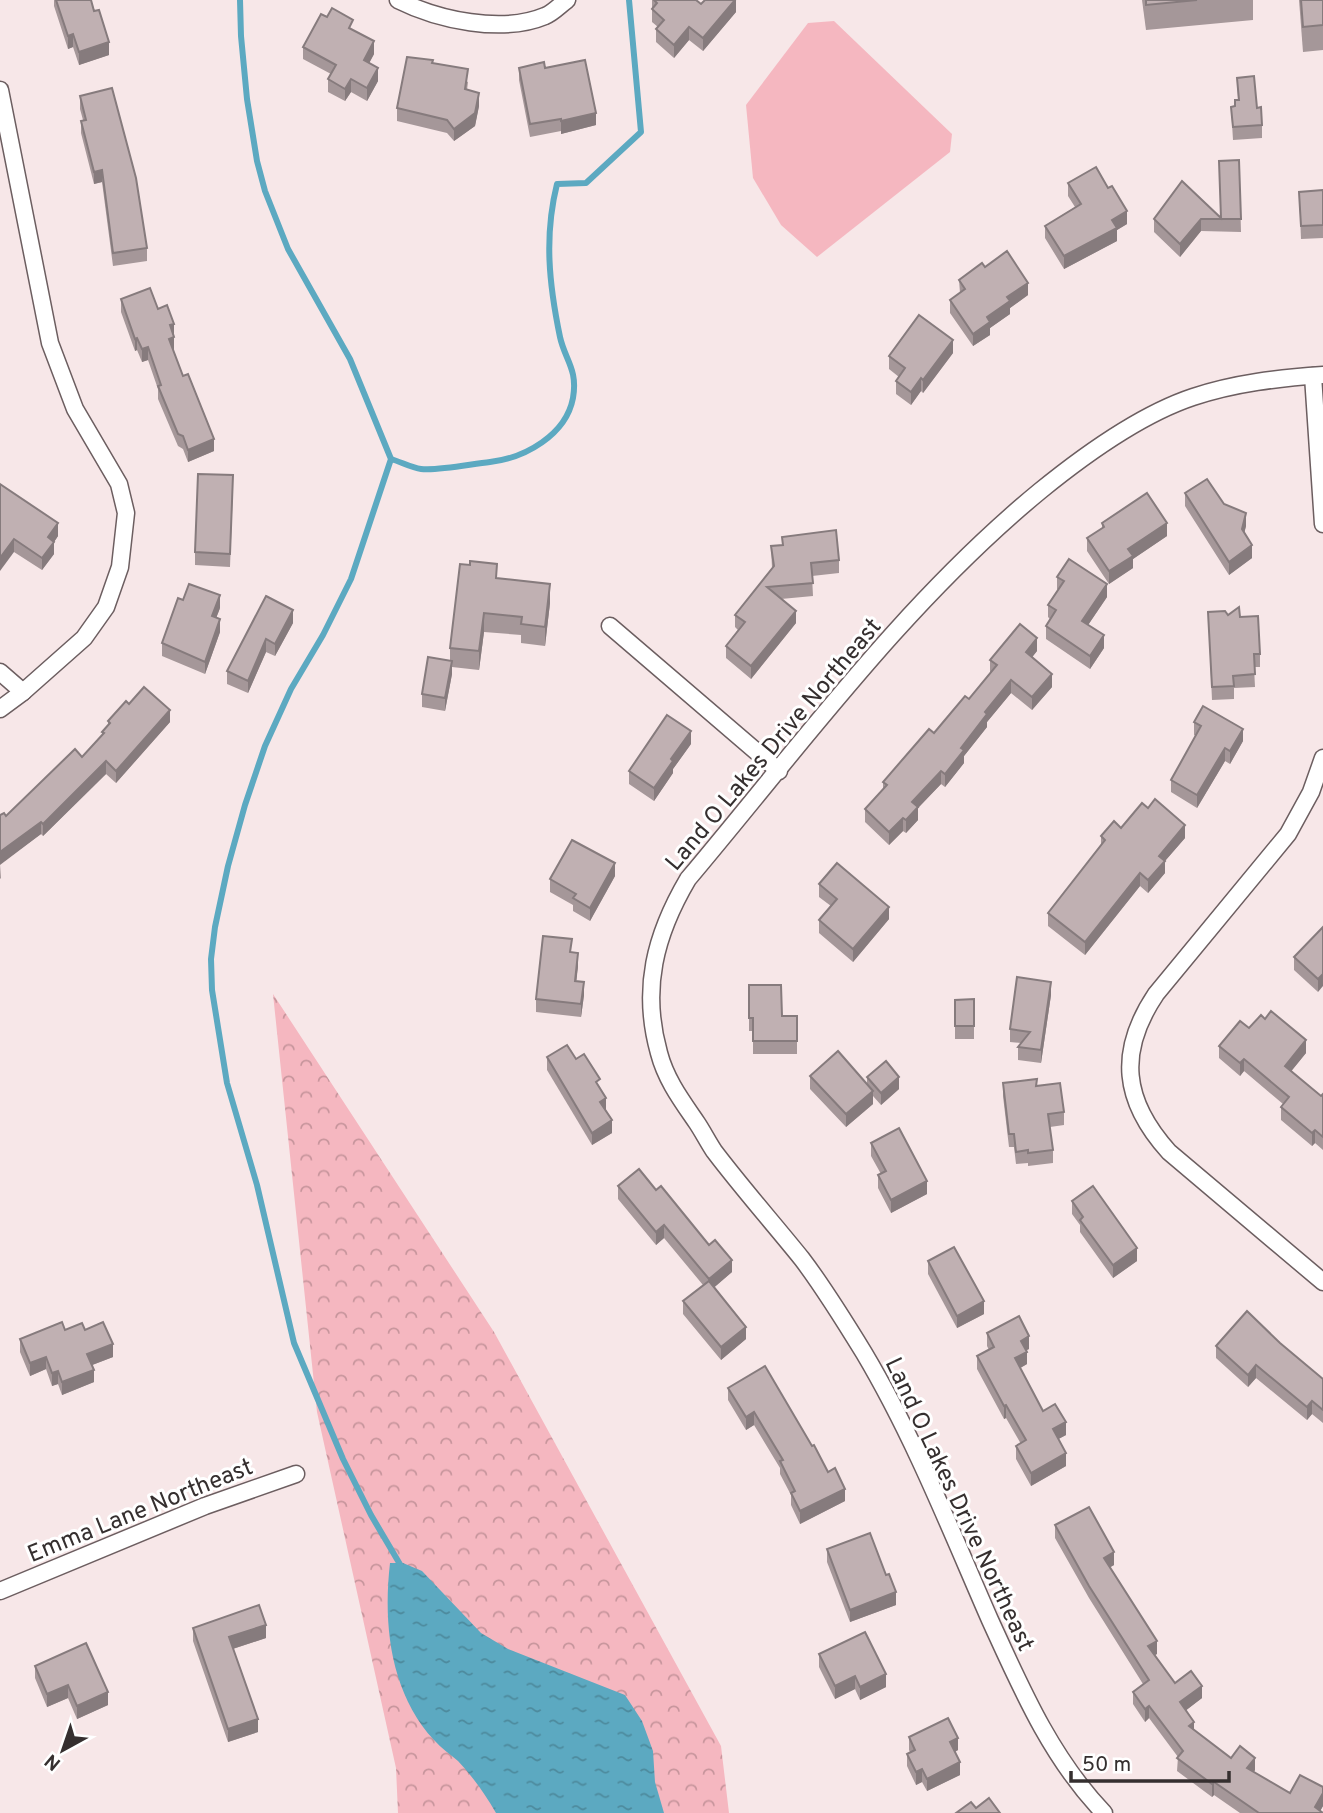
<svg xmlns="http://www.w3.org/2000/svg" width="1323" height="1813" font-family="Overpass,sans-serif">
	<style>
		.grass { fill: #f5b7c0 }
		.park { fill: url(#park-crowns) }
		.water { fill: url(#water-ripples) }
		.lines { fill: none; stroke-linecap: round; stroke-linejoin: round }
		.stream { stroke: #5ca9c1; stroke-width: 6 }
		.street-casing { stroke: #6c5e60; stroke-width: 19 }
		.street { stroke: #fff; stroke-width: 16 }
		.wall { fill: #a59799 }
		.shaded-wall { fill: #867b7d }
		.building { fill: #c0b0b2; stroke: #867b7d; stroke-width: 2 }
		.labels { text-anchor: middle; stroke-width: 6; stroke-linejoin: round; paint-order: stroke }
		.street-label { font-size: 24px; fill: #352f2f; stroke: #fff }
	</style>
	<defs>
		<pattern id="park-crowns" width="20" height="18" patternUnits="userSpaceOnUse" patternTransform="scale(1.75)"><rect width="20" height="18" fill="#f5b7c0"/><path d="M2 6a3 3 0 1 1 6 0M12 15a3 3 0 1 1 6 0" fill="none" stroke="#c7959c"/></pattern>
		<pattern id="water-ripples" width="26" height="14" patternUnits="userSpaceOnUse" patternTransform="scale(1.75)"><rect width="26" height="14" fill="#5ca9c1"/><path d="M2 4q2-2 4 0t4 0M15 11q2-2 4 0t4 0" fill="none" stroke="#4d8a9d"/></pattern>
	</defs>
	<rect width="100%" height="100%" fill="#f7e7e8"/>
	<!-- grass -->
	<polygon class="grass" points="834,21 952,134 950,152 817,257 781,225 753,178 746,105 808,23"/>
	<!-- park -->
	<polygon class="park" points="273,994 494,1332 721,1746 729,1813 398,1813 396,1768 317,1412"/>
	<!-- water -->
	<path class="water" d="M390 1563H403L422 1571 481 1633 508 1649 625 1695 642 1721 653 1751 655 1782 664 1813H496C485 1794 473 1777 458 1761 450 1754 441 1748 434 1740 390 1692 383 1624 390 1563Z"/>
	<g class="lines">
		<!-- stream -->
		<g class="stream">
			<polyline points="240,0 241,36 247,99 257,161 265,191 288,249 350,359 391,459 351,579 323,635 291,689 265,746 245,805 228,866 215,927 211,959 212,990 227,1083 257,1185 294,1343 343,1459 371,1515 401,1566"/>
			<path d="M391 459C401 462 412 468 421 469 439 471 471 464 490 462 525 458 566 435 573 398 578 369 565 360 560 337 549 284 544 236 557 184L586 183 641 132 629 0"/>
		</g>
		<defs>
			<g id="street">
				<path d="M398 0C438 20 502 34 545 16 553 13 560 5 567 0"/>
				<polyline points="0,90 50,343 75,409 119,484 126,513 120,567 106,607 84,638 23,692 0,709"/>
				<polyline points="1313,376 1323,524"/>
				<polyline points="610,626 779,771"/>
				<polyline points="0,672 23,692"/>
				<path d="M1323 758 1311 792 1288 834 1156 994C1117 1052 1123 1101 1169 1152L1323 1282"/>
				<polyline points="0,1591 205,1506 296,1474"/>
				<path d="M1104 1813C1051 1758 1021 1688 990 1620 951 1531 914 1437 864 1353 845 1322 824 1288 802 1259 773 1223 742 1188 714 1151 708 1142 703 1132 697 1123 682 1101 666 1080 659 1053 641 989 655 935 688 879 800 746 905 602 1040 491 1083 456 1139 415 1193 397 1235 383 1279 378 1323 375"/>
			</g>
		</defs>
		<!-- street casing -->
		<use href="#street" class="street-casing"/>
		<!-- street -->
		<use href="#street" class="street"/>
	</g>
	<!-- wall -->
	<g class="wall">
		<polygon points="54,0 91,0 109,55 79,65 73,47 68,49 54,6"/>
		<polygon points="652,0 696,0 701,4 736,0 736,12 703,51 689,40 674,58 656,42 656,29 658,27 652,22"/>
		<polygon points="1142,0 1253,0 1253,20 1146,30"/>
		<polygon points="1299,0 1323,0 1323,50 1303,52"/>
		<polygon points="353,30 374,54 369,63 378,81 367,101 351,92 345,101 328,92 328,79 331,74 303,59 303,47"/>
		<polygon points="433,63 468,82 467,90 479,106 475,126 454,141 447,133 397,121 397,108"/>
		<polygon points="519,68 545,68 596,125 561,134 561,131 530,137 519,80"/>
		<polygon points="1237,78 1262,125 1262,138 1233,140 1231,107 1235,106 1238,100"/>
		<polygon points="80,96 147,248 147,261 113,266 102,182 94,184 81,133 81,121 83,120 80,109"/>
		<polygon points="1239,160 1241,232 1201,231 1180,257 1154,232 1154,219 1220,218"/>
		<polygon points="1068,183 1127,224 1117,230 1117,241 1064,269 1045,238 1045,226 1075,207 1068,196"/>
		<polygon points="1323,190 1323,238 1301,239 1299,192"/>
		<polygon points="985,267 1028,295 1010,308 1010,314 990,328 990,335 973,346 950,313 950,300 960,293 959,280"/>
		<polygon points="121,299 158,309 174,324 173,350 183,376 214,451 188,462 183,449 178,446 158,399 158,389 148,360 142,362 137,350 135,351 121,312"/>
		<polygon points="953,353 923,393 921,391 911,405 896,394 896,381 899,377 889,369 889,356"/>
		<polygon points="0,484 58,536 54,542 54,554 42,570 14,552"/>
		<polygon points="233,488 230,567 195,565 195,552"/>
		<polygon points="1185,493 1224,504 1246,526 1244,533 1252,558 1229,575 1185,506"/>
		<polygon points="1102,523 1167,536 1133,559 1133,568 1109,584 1087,551 1087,538 1102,528"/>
		<polygon points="782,537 839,560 839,573 812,576 813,596 781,599 796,623 751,679 726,658 726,646 738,630 735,627 735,615 772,568 771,546 782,545"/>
		<polygon points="1057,577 1107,597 1088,625 1104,648 1090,669 1046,639 1046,626 1050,619 1048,617 1048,605 1058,590 1057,589"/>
		<polygon points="497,578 550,603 545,646 521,643 521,635 484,632 479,670 452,667 452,674 445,711 422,707 422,694 450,661 450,648"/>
		<polygon points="266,596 293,623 275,656 266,652 248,693 227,684 227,671"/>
		<polygon points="220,608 216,618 220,632 205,674 162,656 162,643"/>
		<polygon points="1208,612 1240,617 1260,654 1260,667 1254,667 1255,687 1234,688 1234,699 1212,700"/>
		<polygon points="1037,651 1032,657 1052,687 1032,710 1011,693 987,722 987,727 964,756 964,763 945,787 941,784 918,808 918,820 906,833 903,831 889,845 865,822 865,809 883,789 883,782 969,699 990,673 990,660"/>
		<polygon points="129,704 170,722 116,783 106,774 43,836 41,834 0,864 1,878 0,879 0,815 6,816 82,757 102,735 102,732 108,726 108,721"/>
		<polygon points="1194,722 1243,741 1230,764 1225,761 1197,808 1171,792 1171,780 1196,736 1194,735"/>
		<polygon points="691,744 673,769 673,773 654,801 629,784 629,771"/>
		<polygon points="1148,808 1185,838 1165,861 1165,873 1148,893 1140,886 1085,955 1048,926 1048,913 1101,846 1101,836 1121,828"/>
		<polygon points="615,876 590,921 573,911 573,905 550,892 550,879"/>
		<polygon points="819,884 889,919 853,962 819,933 819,920 831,906 819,897"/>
		<polygon points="1323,927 1318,992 1294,970 1294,957"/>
		<polygon points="572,952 578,966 576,981 584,995 581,1017 536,1012 536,999"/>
		<polygon points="749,985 782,1016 797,1016 797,1054 753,1054 753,1031 749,1031"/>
		<polygon points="1051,995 1041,1063 1018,1060 1018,1047 1021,1043 1010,1042 1010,1029"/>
		<polygon points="974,999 974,1039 955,1039 955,1000"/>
		<polygon points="1219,1046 1306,1053 1291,1071 1321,1096 1323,1094 1323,1150 1315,1143 1312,1146 1281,1120 1281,1107 1283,1104 1244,1071 1240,1076 1219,1058"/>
		<polygon points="547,1057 576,1059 600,1087 612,1133 592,1145 547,1070"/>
		<polygon points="810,1076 867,1085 867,1077 899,1089 881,1105 873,1096 873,1104 846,1127 810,1089"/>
		<polygon points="1003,1083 1037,1086 1064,1112 1064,1125 1050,1127 1053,1150 1053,1163 1028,1166 1028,1163 1016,1164 1014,1147 1009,1147 1003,1096"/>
		<polygon points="871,1143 927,1194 891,1213 878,1188 878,1175 881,1174 871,1156"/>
		<polygon points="618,1186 656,1190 732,1272 714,1287 746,1339 721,1360 683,1314 683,1301 703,1285 664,1238 656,1245 618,1199"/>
		<polygon points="1072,1201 1137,1261 1113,1278 1080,1232 1080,1225 1072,1214"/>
		<polygon points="928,1261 984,1314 957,1328 928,1274"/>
		<polygon points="65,1330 85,1330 113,1357 92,1365 94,1382 62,1395 58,1384 52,1386 46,1369 30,1376 20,1352 20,1339"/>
		<polygon points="987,1333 1029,1349 1026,1350 1027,1364 1020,1368 1043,1411 1066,1435 1058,1439 1066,1466 1031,1486 1016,1459 1016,1446 1021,1444 1006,1418 1004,1419 977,1369 977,1356 989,1350 987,1346"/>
		<polygon points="1280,1343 1323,1379 1323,1423 1312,1414 1307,1420 1256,1378 1248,1387 1216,1358 1216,1346"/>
		<polygon points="728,1388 828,1472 845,1501 800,1524 791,1505 791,1495 780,1474 780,1468 754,1425 746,1430 728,1400"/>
		<polygon points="1055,1525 1114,1565 1110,1567 1157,1654 1154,1655 1175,1683 1202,1698 1186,1710 1194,1731 1231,1758 1255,1770 1254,1772 1290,1793 1323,1787 1323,1806 1320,1811 1323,1813 1240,1813 1214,1795 1212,1797 1177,1771 1178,1757 1149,1718 1145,1722 1133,1704 1133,1692 1143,1684 1089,1598 1055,1538"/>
		<polygon points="827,1549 886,1575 896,1605 850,1622 827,1562"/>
		<polygon points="193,1628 266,1638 233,1649 258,1732 228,1742 193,1641"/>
		<polygon points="819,1654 886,1687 860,1700 855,1689 835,1699 819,1667"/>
		<polygon points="35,1666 108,1705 77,1719 68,1698 47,1707 35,1678"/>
		<polygon points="909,1737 958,1750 955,1752 960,1775 927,1791 922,1782 916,1785 907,1766 907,1754 910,1752 909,1750"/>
	</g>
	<!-- shaded-wall -->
	<g class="shaded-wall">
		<polygon points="735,0 736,0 736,12 703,51 703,38"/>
		<polygon points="689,27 689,40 674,58 674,45"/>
		<polygon points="73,34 73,47 68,49 68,36"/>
		<polygon points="374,41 374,54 364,73 364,60"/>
		<polygon points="109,42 109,55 79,65 79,52"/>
		<polygon points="378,68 378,81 367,101 367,88"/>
		<polygon points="351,79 351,92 345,101 345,89"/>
		<polygon points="479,93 479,106 475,126 454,141 454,129"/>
		<polygon points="596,113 596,125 561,134 561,121"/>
		<polygon points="102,170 102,182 94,184 94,172"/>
		<polygon points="1127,211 1127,224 1117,230 1117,241 1064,269 1064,256 1112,220"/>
		<polygon points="1201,219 1201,231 1180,257 1180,244"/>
		<polygon points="1028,283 1028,295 1010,308 1010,314 990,328 990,335 973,346 973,334 987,317 1007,297"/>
		<polygon points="174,324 174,336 170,325"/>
		<polygon points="174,337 174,350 169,352 169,339"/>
		<polygon points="137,338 137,350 135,351 135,339"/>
		<polygon points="953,340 953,353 923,393 923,380"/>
		<polygon points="148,347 148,360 142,362 142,349"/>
		<polygon points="921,378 921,391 911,405 911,392"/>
		<polygon points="214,439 214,451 188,462 188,450"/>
		<polygon points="1246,513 1246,526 1242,542 1242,529"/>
		<polygon points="58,523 58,536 54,542 54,554 42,570 42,558 48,537"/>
		<polygon points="1167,523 1167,536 1133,559 1133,568 1109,584 1109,571 1128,549"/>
		<polygon points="14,539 14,552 0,571 0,558"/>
		<polygon points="1252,545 1252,558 1229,575 1229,562"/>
		<polygon points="550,584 550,603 545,646 545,627"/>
		<polygon points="1107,584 1107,597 1082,634 1082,621"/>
		<polygon points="220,595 220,608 212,629 212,616"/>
		<polygon points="293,610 293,623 275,656 275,644"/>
		<polygon points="796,611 796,623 751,679 751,666"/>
		<polygon points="484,613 484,632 479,670 479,651"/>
		<polygon points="220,619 220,632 205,674 205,662"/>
		<polygon points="1104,635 1104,648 1090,669 1090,656"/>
		<polygon points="1037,638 1037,651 1026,665 1026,652"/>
		<polygon points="266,639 266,652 248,693 248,681"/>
		<polygon points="452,661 452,674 445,711 445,698"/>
		<polygon points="1052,674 1052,687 1032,710 1032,697"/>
		<polygon points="1011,680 1011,693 987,722 987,727 964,756 964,763 945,787 945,774 961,748 985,712"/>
		<polygon points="170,710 170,722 116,783 116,771"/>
		<polygon points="1243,729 1243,741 1230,764 1230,751"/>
		<polygon points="691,731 691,744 673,769 673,773 654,801 654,788 671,759"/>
		<polygon points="1225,748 1225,761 1197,808 1197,795"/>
		<polygon points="106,761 106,774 43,836 43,824"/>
		<polygon points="941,771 941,784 918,808 918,820 906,833 906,820 912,802"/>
		<polygon points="903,818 903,831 889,845 889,832"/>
		<polygon points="41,822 41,834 0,865 0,852"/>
		<polygon points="1185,825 1185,838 1165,861 1165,873 1148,893 1148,880 1159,856"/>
		<polygon points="615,863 615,876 590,921 590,908"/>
		<polygon points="1140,873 1140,886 1085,955 1085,942"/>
		<polygon points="889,907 889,919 853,962 853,949"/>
		<polygon points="578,953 578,966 575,994 575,981"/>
		<polygon points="1323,974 1323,986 1318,992 1318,979"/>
		<polygon points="584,982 584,995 581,1017 581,1004"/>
		<polygon points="1051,982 1051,995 1041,1063 1041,1050"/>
		<polygon points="1306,1040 1306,1053 1285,1079 1285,1066"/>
		<polygon points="1244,1059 1244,1071 1240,1076 1240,1063"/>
		<polygon points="899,1077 899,1089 881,1105 881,1093"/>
		<polygon points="873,1091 873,1104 846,1127 846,1114"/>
		<polygon points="606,1098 606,1111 600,1102"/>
		<polygon points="612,1120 612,1133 592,1145 592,1133"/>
		<polygon points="1315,1130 1315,1143 1312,1146 1312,1133"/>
		<polygon points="927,1181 927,1194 891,1213 891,1200"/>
		<polygon points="664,1225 664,1238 656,1245 656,1232"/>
		<polygon points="1137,1248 1137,1261 1113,1278 1113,1265"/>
		<polygon points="732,1260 732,1272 709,1292 709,1279"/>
		<polygon points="984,1301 984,1314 957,1328 957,1316"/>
		<polygon points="746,1327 746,1339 721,1360 721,1347"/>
		<polygon points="1029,1336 1029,1349 1021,1353 1021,1341"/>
		<polygon points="113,1344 113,1357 87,1367 87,1354"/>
		<polygon points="1027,1352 1027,1364 1015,1371 1015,1358"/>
		<polygon points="46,1357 46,1369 30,1376 30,1363"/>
		<polygon points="1256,1365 1256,1378 1248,1387 1248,1375"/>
		<polygon points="94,1370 94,1382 62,1395 62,1382"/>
		<polygon points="58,1371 58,1384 52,1386 52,1373"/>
		<polygon points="1312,1401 1312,1414 1307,1420 1307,1407"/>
		<polygon points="1006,1405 1006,1418 1004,1419 1004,1406"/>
		<polygon points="754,1412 754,1425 746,1430 746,1417"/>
		<polygon points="1066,1422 1066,1435 1053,1442 1053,1429"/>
		<polygon points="1066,1453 1066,1466 1031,1486 1031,1473"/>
		<polygon points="845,1489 845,1501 800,1524 800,1511"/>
		<polygon points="1114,1552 1114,1565 1104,1571 1104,1558"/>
		<polygon points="896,1592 896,1605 850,1622 850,1610"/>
		<polygon points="266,1625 266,1638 229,1650 229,1637"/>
		<polygon points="1157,1641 1157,1654 1148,1659 1148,1646"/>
		<polygon points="886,1674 886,1687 860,1700 860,1687"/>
		<polygon points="855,1676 855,1689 835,1699 835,1686"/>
		<polygon points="68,1685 68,1698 47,1707 47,1694"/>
		<polygon points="1202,1686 1202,1698 1180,1715 1180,1702"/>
		<polygon points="108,1692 108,1705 77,1719 77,1706"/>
		<polygon points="1149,1706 1149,1718 1145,1722 1145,1709"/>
		<polygon points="258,1719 258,1732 228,1742 228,1729"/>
		<polygon points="1194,1722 1194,1734 1189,1726"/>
		<polygon points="958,1738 958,1750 950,1754 950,1742"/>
		<polygon points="1255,1758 1255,1770 1247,1781 1247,1768"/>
		<polygon points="960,1762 960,1775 927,1791 927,1779"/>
		<polygon points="922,1769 922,1782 916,1785 916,1772"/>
		<polygon points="1214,1782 1214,1795 1212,1797 1212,1784"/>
		<polygon points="1323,1793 1323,1806 1319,1813 1315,1807"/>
	</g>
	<!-- building -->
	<g class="building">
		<polygon points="56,0 91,0 94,11 99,10 109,42 79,52 73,34 68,36"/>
		<polygon points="654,0 696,0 701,4 705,0 735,0 703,38 689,27 674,45 656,29 664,20 652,9 657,3"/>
		<polygon points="1146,0 1197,0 1146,5"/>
		<polygon points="1301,0 1323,0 1323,25 1303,27"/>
		<polygon points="332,8 353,20 349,28 374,41 364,60 378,68 367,88 351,79 345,89 328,79 336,65 303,47 321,14 327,17"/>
		<polygon points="407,57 433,60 432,63 468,69 465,89 479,93 475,113 454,129 447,120 397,108"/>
		<polygon points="585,60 596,113 561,121 561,119 530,124 519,68 544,62 545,68"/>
		<polygon points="1254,76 1257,108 1261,107 1262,125 1233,127 1231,107 1235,106 1235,100 1239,100 1237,78"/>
		<polygon points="112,88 136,178 147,248 113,253 102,170 94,172 81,121 86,120 80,96"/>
		<polygon points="1239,160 1241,219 1201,219 1180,244 1154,219 1182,181 1221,218 1219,161"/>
		<polygon points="1096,167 1108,188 1112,186 1127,211 1112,220 1117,228 1064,256 1045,226 1081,204 1068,183"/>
		<polygon points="1323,190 1323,225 1301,226 1299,192"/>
		<polygon points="1007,251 1028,283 1007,297 1010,301 987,317 990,322 973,334 950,300 965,289 959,280 982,263 985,267"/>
		<polygon points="150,288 158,309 167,305 174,324 170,325 174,337 169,339 183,376 188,374 214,439 188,450 183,436 178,434 158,386 161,385 148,347 142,349 137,338 135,339 121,299"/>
		<polygon points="919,315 953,340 923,380 921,378 911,392 896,381 905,368 889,356"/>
		<polygon points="198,474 233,475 230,554 195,552"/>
		<polygon points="1207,479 1224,504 1246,513 1242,529 1252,545 1229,562 1185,493"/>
		<polygon points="0,484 58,523 48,537 54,542 42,558 14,539 0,558"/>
		<polygon points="1147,493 1167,523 1128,549 1133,556 1109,571 1087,538 1104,527 1102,523"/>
		<polygon points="836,530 839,560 811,563 813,583 767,587 796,611 751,666 726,646 745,622 735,615 774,566 771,546 783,545 782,537"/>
		<polygon points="1069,559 1107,584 1082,621 1104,635 1090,656 1046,626 1056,610 1048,605 1064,581 1057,577"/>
		<polygon points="470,561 497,564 496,578 550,584 545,627 521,624 522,617 484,613 479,651 450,648 460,564 470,565"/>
		<polygon points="189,584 220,595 212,616 220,619 205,662 162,643 178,598 183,600"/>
		<polygon points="266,596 293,610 275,644 266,639 248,681 227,671"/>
		<polygon points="1239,607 1240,617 1258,616 1260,654 1254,654 1255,674 1233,676 1234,686 1212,687 1208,612 1225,611 1228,615"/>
		<polygon points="1020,624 1037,638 1026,652 1052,674 1032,697 1011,680 985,712 987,714 961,748 964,750 945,774 941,771 912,802 918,807 906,820 903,818 889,832 865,809 887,785 883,782 929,729 934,733 965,696 969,699 997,665 990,660"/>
		<polygon points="428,657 452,661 445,698 422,694"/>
		<polygon points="144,687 170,710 116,771 106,761 43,824 41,822 0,852 0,815 4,813 6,816 75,749 82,757 104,733 102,732 110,723 108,721 126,701 129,704"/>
		<polygon points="1203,706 1243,729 1230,751 1225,748 1197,795 1171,780 1201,726 1194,722"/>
		<polygon points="667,715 691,731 671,759 673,761 654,788 629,771"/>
		<polygon points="1155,799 1185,825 1159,856 1165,861 1148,880 1140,873 1085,942 1048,913 1105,840 1101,836 1114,821 1121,828 1142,803 1148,808"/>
		<polygon points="572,840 615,863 590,908 573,898 576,894 550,879"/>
		<polygon points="837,863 889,907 853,949 819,920 837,899 819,884"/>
		<polygon points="1323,927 1323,974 1318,979 1294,957"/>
		<polygon points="543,936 572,939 570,952 578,953 575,981 584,982 581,1004 536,999"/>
		<polygon points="1017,977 1051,982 1041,1050 1018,1047 1030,1032 1010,1029"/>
		<polygon points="749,985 781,985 782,1016 797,1016 797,1041 753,1041 753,1018 749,1018"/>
		<polygon points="974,999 974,1026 955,1026 955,1000"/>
		<polygon points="1271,1011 1306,1040 1285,1066 1321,1096 1323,1094 1323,1137 1315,1130 1312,1133 1281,1107 1289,1097 1244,1059 1240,1063 1219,1046 1240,1021 1249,1028 1261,1015 1265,1019"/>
		<polygon points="567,1045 576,1059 584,1054 600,1079 596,1082 606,1098 600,1102 612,1120 592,1133 547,1057"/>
		<polygon points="838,1051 873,1091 846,1114 810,1076"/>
		<polygon points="886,1061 899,1077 881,1093 867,1077"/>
		<polygon points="1037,1079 1036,1086 1060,1083 1064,1112 1048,1114 1053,1150 1028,1153 1028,1150 1016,1152 1014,1134 1009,1134 1003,1083"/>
		<polygon points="899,1128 927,1181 891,1200 878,1175 886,1171 871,1143"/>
		<polygon points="639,1169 656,1190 661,1186 709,1245 715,1240 732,1260 709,1279 664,1225 656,1232 618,1186"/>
		<polygon points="1093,1186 1137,1248 1113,1265 1080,1220 1083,1217 1072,1201"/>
		<polygon points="954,1247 984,1301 957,1316 928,1261"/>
		<polygon points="709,1281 746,1327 721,1347 683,1301"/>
		<polygon points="1247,1311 1280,1343 1323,1379 1323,1410 1312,1401 1307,1407 1256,1365 1248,1375 1216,1346"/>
		<polygon points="1019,1316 1029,1336 1021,1341 1027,1352 1015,1358 1043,1411 1055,1404 1066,1422 1053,1429 1066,1453 1031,1473 1016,1446 1026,1440 1006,1405 1004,1406 977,1356 994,1347 987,1333"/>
		<polygon points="62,1322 65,1330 82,1323 85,1330 103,1322 113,1344 87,1354 94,1370 62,1382 58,1371 52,1373 46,1357 30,1363 20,1339"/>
		<polygon points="765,1366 812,1446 814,1445 828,1472 835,1468 845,1489 800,1511 791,1493 795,1491 780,1461 783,1460 754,1412 746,1417 728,1388"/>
		<polygon points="1089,1507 1114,1552 1104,1558 1157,1641 1148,1646 1175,1683 1191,1671 1202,1686 1180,1702 1194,1722 1189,1726 1231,1758 1240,1746 1255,1758 1247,1768 1290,1793 1300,1775 1323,1787 1323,1793 1315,1807 1323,1813 1259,1813 1214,1782 1212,1784 1177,1758 1183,1751 1149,1706 1145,1709 1133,1692 1149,1680 1089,1586 1055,1525"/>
		<polygon points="870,1533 886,1575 889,1574 896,1592 850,1610 827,1549"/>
		<polygon points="259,1605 266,1625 229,1637 258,1719 228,1729 193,1628"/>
		<polygon points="865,1632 886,1674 860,1687 855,1676 835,1686 819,1654"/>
		<polygon points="86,1643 108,1692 77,1706 68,1685 47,1694 35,1666"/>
		<polygon points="948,1718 958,1738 950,1742 960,1762 927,1779 922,1769 916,1772 907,1754 915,1750 909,1737"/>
		<polygon points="989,1798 1000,1813 956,1813 971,1802 976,1808"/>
	</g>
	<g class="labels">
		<!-- street labels -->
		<g class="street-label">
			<text transform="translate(773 744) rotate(-50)" y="8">Land O Lakes Drive Northeast</text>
			<text transform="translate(960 1504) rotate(65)" y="8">Land O Lakes Drive Northeast</text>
			<text transform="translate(140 1510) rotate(-22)" y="8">Emma Lane Northeast</text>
		</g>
	</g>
	<!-- north arrow -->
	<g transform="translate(63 1750) rotate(220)" stroke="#ffffff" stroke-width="5" paint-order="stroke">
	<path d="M0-5L12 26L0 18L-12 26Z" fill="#352f2f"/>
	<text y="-10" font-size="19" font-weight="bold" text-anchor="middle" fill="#352f2f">N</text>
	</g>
	<!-- scale -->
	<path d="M1071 1771v10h158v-10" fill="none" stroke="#352f2f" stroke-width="3.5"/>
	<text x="1082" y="1771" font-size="21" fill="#352f2f" stroke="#ffffff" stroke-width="5" paint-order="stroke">50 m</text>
</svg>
